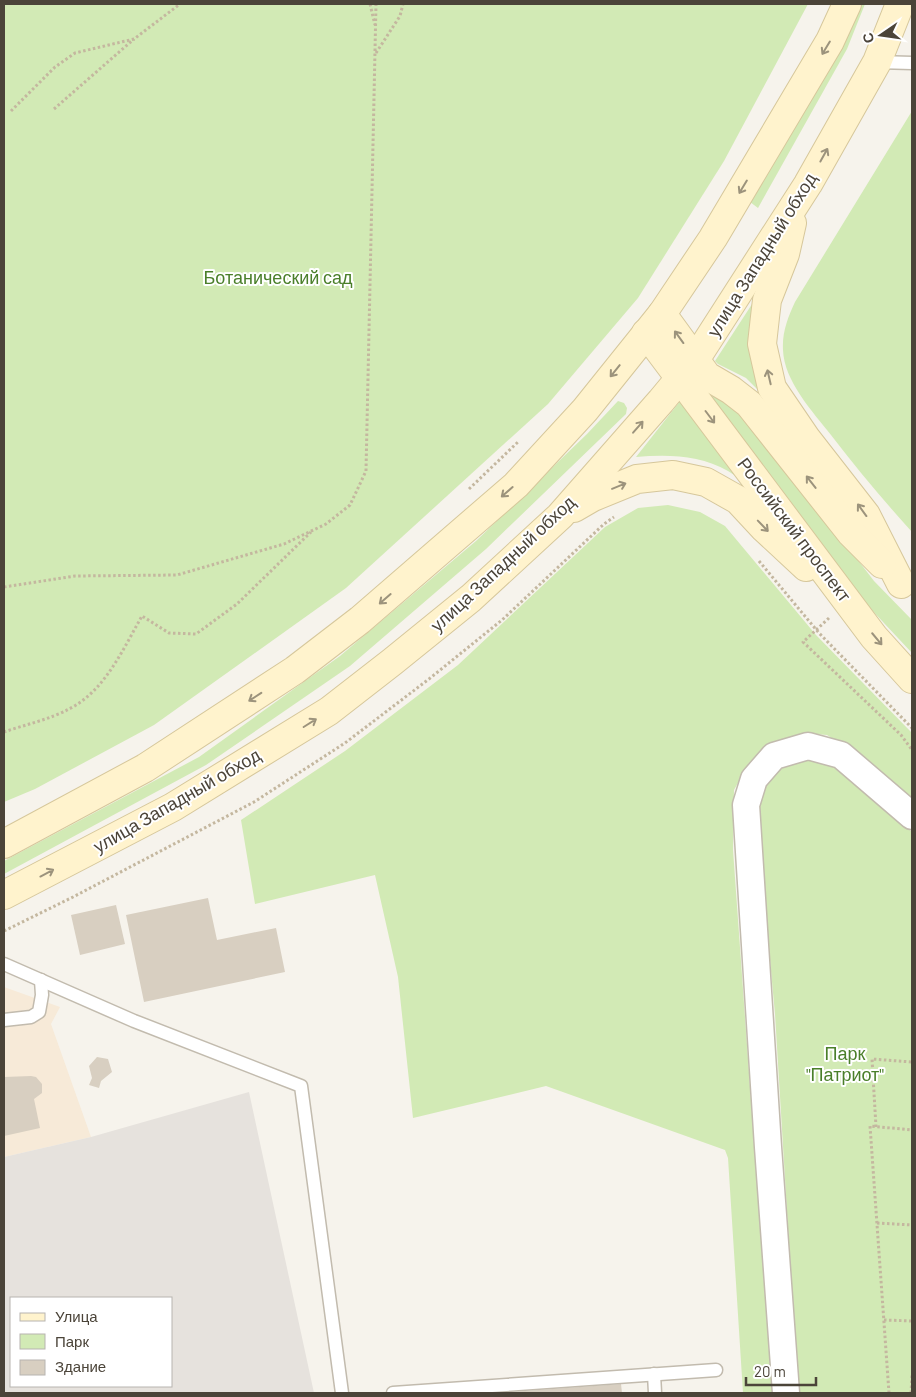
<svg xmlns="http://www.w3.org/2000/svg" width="916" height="1397" font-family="Barlow,sans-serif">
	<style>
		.commercial { fill: #f7ead8 }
		.industrial { fill: #e6e2dd; fill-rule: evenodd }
		.green { fill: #d2eab5 }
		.building { fill: #d8cfc1 }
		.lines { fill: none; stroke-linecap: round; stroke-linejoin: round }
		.lane-casing { stroke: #c2bbae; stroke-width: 15 }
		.street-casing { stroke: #c2bbae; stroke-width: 29 }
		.secondary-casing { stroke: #d6c79b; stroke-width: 30 }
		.path { stroke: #c4b79f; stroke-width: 3; stroke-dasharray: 2.5 2.5; stroke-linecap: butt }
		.lane { stroke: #fff; stroke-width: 12 }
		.street { stroke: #fff; stroke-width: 26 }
		.secondary { stroke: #fff3cd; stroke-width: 28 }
		.oneway { stroke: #9c937c }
		.labels { text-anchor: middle; stroke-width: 4; stroke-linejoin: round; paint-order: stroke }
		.street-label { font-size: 18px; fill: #4b4439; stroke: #fff }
		.park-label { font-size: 18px; fill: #4a7f2a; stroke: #fff }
	</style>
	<rect width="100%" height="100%" fill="#f6f3ec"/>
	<!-- commercial -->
	<polygon class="commercial" points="4,987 60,1007 51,1024 91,1137 4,1157"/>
	<!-- industrial -->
	<path class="industrial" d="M249 1092 314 1393H4V1157L91 1137ZM11 1298H171V1386H11Z"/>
	<!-- green -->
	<g class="green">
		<polygon points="4,4 808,4 724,161 638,298 548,404 346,588 154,725 35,789 4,802"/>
		<polygon points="853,4 865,4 847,49 758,208 746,199"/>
		<path d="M912 111V532C884 501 857 469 831 435 813 412 784 381 783 350 782 332 788 317 795 302Z"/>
		<polygon points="756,298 771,403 746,378 718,364 715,361"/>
		<polygon points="710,395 727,402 754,425 874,581 912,620 912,653 855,592 708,399"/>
		<path d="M681 400 757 492C747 485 738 477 728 471 700 455 668 454 636 457Z"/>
		<polygon points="618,401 624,403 627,408 626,414 486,549 350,666 206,765 4,874 4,861 199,757 340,656 476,541 587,434"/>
		<polygon points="668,505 700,512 725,526 816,635 912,733 912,799 867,761 827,735 804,733 775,743 749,763 734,790 733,850 772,1393 743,1393 728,1158 725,1150 546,1086 413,1118 398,977 375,875 255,904 241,820 345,751 458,665 605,527 638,508"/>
		<polygon points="813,760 834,766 912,832 912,1393 798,1393 775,1014 755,798 771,776 793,761"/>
	</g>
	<!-- building -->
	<g class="building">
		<polygon points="208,898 217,940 276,928 285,972 144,1002 126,915"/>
		<polygon points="116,905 125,944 80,955 71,915"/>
		<polygon points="97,1057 108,1059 112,1072 101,1081 99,1088 89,1085 92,1078 89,1066"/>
		<polygon points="31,1076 36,1077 42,1084 42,1093 34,1099 40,1128 4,1136 4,1077"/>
		<polygon points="621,1384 622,1393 511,1393 511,1392"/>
	</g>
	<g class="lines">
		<defs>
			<g id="lane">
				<polyline points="877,62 912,63"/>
				<polyline points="4,964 134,1021 301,1086 342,1393"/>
				<polyline points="4,1020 31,1017 39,1012 42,995 41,980"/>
				<polyline points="654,1374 655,1393"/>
				<polyline points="393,1393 716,1370"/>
			</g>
			<polyline id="street" points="786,1393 768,1147 746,805 754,779 774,756 808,746 841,755 912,816"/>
			<g id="secondary">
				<polyline points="792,223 785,254 767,300 765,317 762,344 772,388 806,438 866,515 901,584"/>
				<polyline points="662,314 707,376 731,390 749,404 851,533 882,564"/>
				<polyline points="646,333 874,637 912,679"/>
				<polyline points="574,508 593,497 637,479 673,475 706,482 738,500 764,528 806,567"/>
				<polyline points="4,844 145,768 295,670 360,620 516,485 585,410 662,314 713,238 830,41 847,4"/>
				<polyline points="4,895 173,807 329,711 392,662 471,598 560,516 661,401 695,360 808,184 877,62 900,4"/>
			</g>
		</defs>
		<!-- lane casing -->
		<use href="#lane" class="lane-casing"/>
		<!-- street casing -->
		<use href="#street" class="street-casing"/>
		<!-- secondary casing -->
		<use href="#secondary" class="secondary-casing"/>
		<!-- path -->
		<g class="path">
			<polyline points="370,4 375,25"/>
			<polyline points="376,53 400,16 403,4"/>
			<polyline points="54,109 134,39"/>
			<polyline points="11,111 55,67 75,53 134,39 180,4"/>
			<polyline points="469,489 519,441"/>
			<polyline points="759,561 819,633 912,728"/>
			<polyline points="4,587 75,576 177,575 284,544 326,524 350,505 366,471 376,4"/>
			<polyline points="829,618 803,642 901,735 912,750"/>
			<path d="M4 732C24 725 51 719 69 709 105 691 123 649 142 616L169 633 196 634 237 604 311 532"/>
			<polyline points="4,931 73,897 254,802 345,743 429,679 502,620 604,524 614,517"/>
			<polyline points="876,1127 872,1059 912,1062"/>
			<polyline points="877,1223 912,1225"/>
			<polyline points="884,1320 912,1321"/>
			<polyline points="889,1393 870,1126 912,1130"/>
			<polyline points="911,1393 912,1375"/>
		</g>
		<!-- lane -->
		<use href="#lane" class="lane"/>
		<!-- street -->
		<use href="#street" class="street"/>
		<!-- secondary -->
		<use href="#secondary" class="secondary"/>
	</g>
	<!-- one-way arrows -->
	<defs><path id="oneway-shaft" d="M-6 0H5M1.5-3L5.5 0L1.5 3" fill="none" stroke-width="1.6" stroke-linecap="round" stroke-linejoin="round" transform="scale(1.25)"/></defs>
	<g class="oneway">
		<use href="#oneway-shaft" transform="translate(826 48) rotate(121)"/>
		<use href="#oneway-shaft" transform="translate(824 155) rotate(-61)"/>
		<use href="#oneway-shaft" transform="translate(743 187) rotate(121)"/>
		<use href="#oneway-shaft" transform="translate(679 337) rotate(-126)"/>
		<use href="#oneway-shaft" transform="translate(615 371) rotate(129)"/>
		<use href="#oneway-shaft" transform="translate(769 377) rotate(-103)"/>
		<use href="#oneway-shaft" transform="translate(710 417) rotate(53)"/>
		<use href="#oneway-shaft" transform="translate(638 427) rotate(-49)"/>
		<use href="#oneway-shaft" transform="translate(811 482) rotate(-128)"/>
		<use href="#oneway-shaft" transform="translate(619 486) rotate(-22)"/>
		<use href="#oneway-shaft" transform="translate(507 492) rotate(139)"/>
		<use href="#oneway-shaft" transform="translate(862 510) rotate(-126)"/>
		<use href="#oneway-shaft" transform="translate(763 526) rotate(46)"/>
		<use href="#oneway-shaft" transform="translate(385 599) rotate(139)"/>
		<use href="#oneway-shaft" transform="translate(877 639) rotate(50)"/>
		<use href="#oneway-shaft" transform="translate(255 697) rotate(147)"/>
		<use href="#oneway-shaft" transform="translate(310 723) rotate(-32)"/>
		<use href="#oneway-shaft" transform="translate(47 873) rotate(-28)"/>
	</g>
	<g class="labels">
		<!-- street labels -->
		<g class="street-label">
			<text transform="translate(762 255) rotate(-58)" y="6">улица Западный обход</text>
			<text transform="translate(794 530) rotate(53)" y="6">Российский проспект</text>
			<text transform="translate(503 564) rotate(-43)" y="6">улица Западный обход</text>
			<text transform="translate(177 801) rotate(-30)" y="6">улица Западный обход</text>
		</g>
		<!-- park labels -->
		<g class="park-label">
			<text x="278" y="284">Ботанический сад</text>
			<text x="845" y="1060">Парк<tspan x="845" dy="21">"Патриот"</tspan></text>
		</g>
	</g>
	<!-- border -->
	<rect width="916" height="1397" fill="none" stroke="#4b4439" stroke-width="10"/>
	<!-- legend -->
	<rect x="10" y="1297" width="162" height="90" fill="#ffffff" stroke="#b7b4b0"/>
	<rect x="20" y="1313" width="25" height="8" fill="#fff3cd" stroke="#b7b4b0"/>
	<text x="55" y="1322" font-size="15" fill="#4b4439">Улица</text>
	<rect x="20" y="1334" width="25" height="15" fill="#d2eab5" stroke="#b7b4b0"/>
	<text x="55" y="1347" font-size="15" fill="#4b4439">Парк</text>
	<rect x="20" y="1360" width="25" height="15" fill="#d8cfc1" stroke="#b7b4b0"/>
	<text x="55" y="1372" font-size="15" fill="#4b4439">Здание</text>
	<!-- north arrow -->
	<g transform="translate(881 35) rotate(257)" stroke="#ffffff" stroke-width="4" paint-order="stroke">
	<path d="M0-4L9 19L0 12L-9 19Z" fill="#4b4439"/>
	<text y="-8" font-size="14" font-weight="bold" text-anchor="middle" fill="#4b4439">С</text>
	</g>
	<!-- scale -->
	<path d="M746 1377v8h70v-8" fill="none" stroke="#4b4439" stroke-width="2.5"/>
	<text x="754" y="1377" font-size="15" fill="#4b4439" stroke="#ffffff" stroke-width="4" paint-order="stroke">20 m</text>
</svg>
